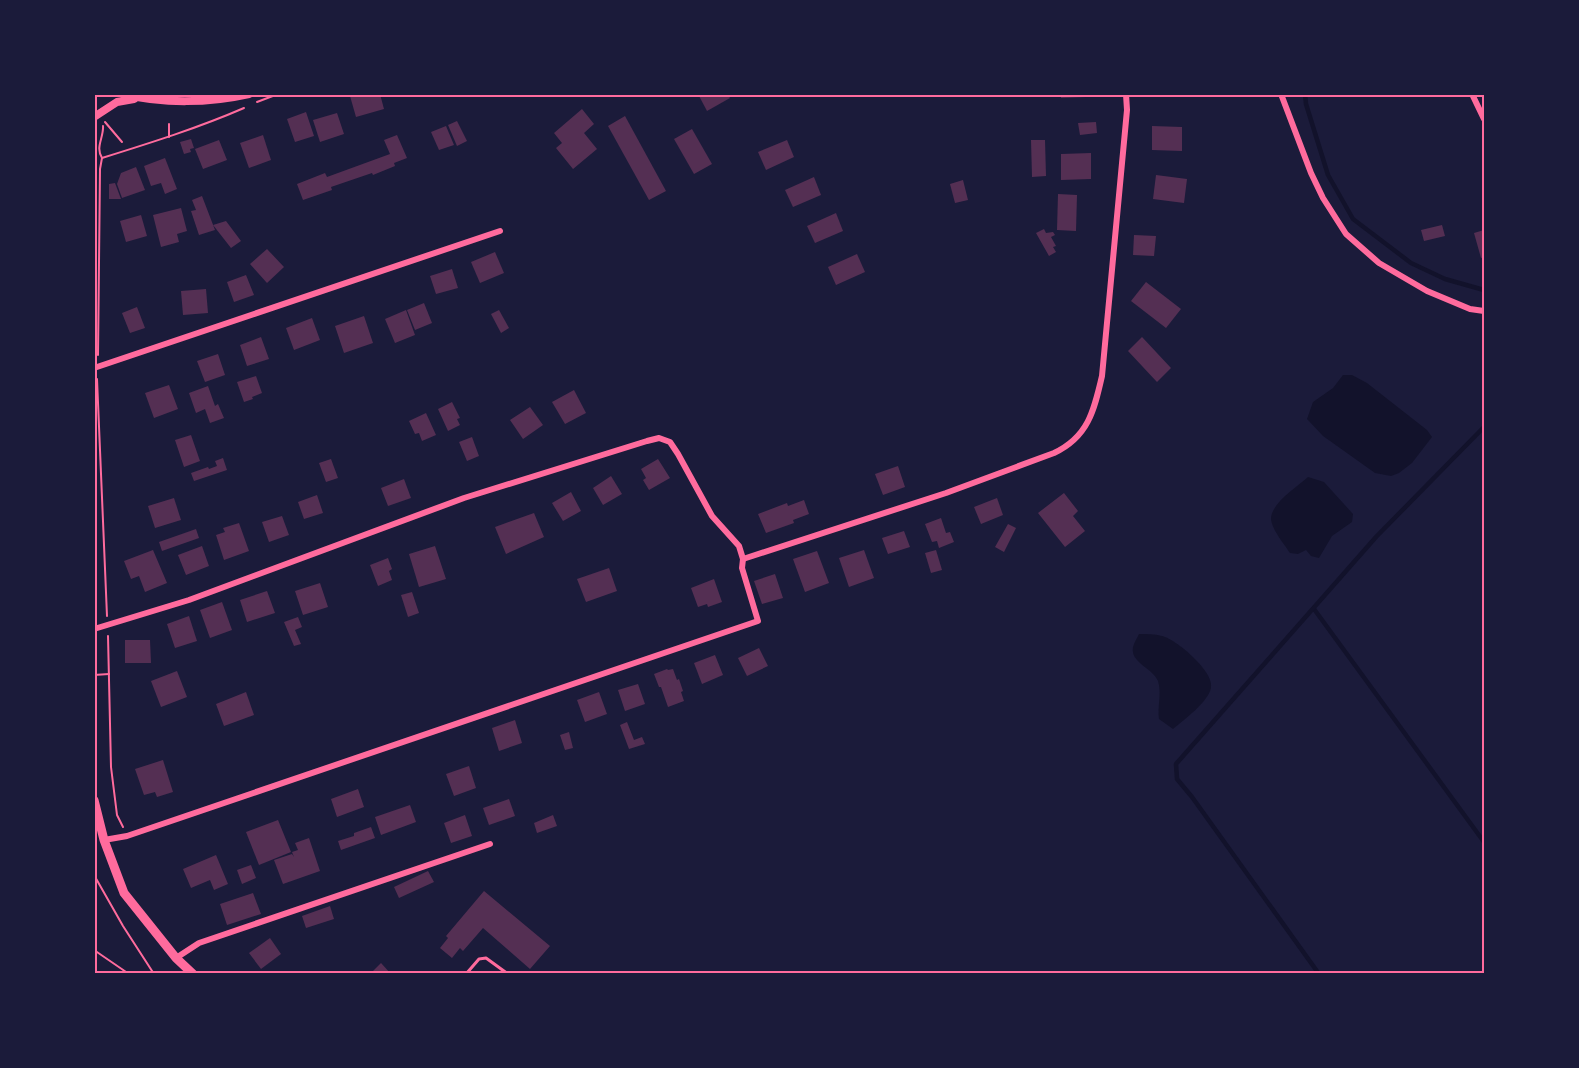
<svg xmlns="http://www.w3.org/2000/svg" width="1579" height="1068" font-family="Manrope,sans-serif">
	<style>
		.water { fill: #12122b }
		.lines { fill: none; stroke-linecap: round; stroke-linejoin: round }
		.stream { stroke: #12122b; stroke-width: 4.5 }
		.building { fill: #542f53 }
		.path { stroke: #ff6b9d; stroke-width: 2 }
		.service { stroke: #ff6b9d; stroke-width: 3 }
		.minor { stroke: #ff6b9d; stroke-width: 6 }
		.tertiary { stroke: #ff6b9d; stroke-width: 8 }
		.secondary { stroke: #ff6b9d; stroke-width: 9 }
		.neatline { fill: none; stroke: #ff6b9d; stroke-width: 2 }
	</style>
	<rect width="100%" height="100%" fill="#1b1b3a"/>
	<!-- water -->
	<g class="water">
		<polygon points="1343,375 1352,375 1367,383 1427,430 1432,437 1412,463 1399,473 1391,476 1375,473 1323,436 1307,419 1313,402 1333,388"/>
		<path d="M1308 477 1324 482 1353 514 1352 522 1332 536 1319 558 1311 556 1306 550 1298 554 1290 553C1285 545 1272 530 1271 519 1271 503 1297 487 1308 477Z"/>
		<path d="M1139 634C1146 634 1155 634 1162 636 1176 639 1215 672 1211 688 1208 702 1184 720 1173 729L1159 719C1157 707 1162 694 1158 681 1153 668 1130 663 1133 647 1134 643 1137 638 1139 634Z"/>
	</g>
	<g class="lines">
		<!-- stream -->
		<g class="stream">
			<polyline points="1305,94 1306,104 1328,175 1353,219 1411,263 1445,279 1484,290"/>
			<polyline points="1314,609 1484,842"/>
			<polyline points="1319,974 1192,797 1177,779 1176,764 1376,537 1484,427"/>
		</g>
	</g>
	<!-- building -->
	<g class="building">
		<polygon points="354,94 380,94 384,109 356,117 350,96"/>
		<polygon points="698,94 727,94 730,98 707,111"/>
		<polygon points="1061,94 1086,94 1086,97 1061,98"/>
		<polygon points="582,109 594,124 584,133 597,149 573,169 556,148 562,143 554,133"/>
		<polygon points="306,112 314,136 295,142 287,119"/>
		<polygon points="337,113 344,134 320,142 313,120"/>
		<polygon points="625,116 666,191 649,200 608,126"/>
		<polygon points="457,121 467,141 457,146 448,125"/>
		<polygon points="1096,122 1097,133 1080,135 1078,123"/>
		<polygon points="446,126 454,145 439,150 431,132"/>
		<polygon points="1152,126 1182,127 1182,151 1152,150"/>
		<polygon points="692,129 712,164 694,174 674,139"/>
		<polygon points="263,135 271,160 249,168 240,143"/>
		<polygon points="397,135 407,158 394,163 395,166 373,175 372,173 331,187 332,190 303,200 297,184 325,173 327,177 390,154 384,140"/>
		<polygon points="191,139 194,148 190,149 191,152 184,154 180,142"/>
		<polygon points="219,140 227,160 203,169 195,149"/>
		<polygon points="787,140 794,157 766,170 758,152"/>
		<polygon points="1031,140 1045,140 1046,176 1032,177"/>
		<polygon points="1091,153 1091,179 1061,180 1061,154"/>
		<polygon points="165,158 177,189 165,194 161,183 151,186 144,166"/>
		<polygon points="136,167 145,190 122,198 117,184 121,173"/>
		<polygon points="1156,175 1187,179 1184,203 1153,199"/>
		<polygon points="814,177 821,195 793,207 785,190"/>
		<polygon points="963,180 968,200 955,203 950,184"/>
		<polygon points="115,183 121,199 109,199 109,184"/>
		<polygon points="1058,194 1077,195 1076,231 1057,230"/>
		<polygon points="202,196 215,230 199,235 191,211 196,210 192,200"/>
		<polygon points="181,208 187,231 177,234 179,242 161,247 153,215"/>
		<polygon points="836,213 843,231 815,243 807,226"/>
		<polygon points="141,215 147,236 126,242 120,221"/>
		<polygon points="226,221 241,241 231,248 213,225"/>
		<polygon points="1442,225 1445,236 1424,241 1421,230"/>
		<polygon points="1044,229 1046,233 1053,232 1055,235 1051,237 1056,246 1053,247 1056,252 1049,256 1036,233"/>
		<polygon points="1484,230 1484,257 1481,258 1474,233"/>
		<polygon points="1134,235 1156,236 1154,256 1133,255"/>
		<polygon points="267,249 284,267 267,283 250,264"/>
		<polygon points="495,252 504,273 480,283 471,262"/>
		<polygon points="857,254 865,272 836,285 828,267"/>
		<polygon points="452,269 458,288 436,294 430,276"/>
		<polygon points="246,275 254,295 234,302 227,282"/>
		<polygon points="1146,282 1181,309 1166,328 1131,301"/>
		<polygon points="206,289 208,313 183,315 181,291"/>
		<polygon points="424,303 432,323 415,330 407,310"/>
		<polygon points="137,307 145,328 130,333 122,313"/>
		<polygon points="406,310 415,335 395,343 385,319"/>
		<polygon points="499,310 509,328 501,333 491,314"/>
		<polygon points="364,316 373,343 344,353 335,326"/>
		<polygon points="312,318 320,340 294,350 286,328"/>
		<polygon points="261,337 269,359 247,366 240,345"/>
		<polygon points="1142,337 1171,368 1157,382 1128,351"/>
		<polygon points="218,354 225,375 205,382 197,361"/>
		<polygon points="256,376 262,393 252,397 253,399 244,402 237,382"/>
		<polygon points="169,385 178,409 154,418 145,393"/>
		<polygon points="208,386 215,406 218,404 224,418 210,423 205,409 196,413 189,393"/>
		<polygon points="574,390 586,413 565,424 552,402"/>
		<polygon points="452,402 460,418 457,419 460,425 448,431 438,409"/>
		<polygon points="530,407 543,425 523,439 510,420"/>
		<polygon points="426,413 436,435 422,441 419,433 415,434 409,421"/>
		<polygon points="191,435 200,461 184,467 175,440"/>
		<polygon points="472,437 479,456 467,461 459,442"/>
		<polygon points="223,458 227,470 194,481 191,473 208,467 209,469 217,466 215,461"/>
		<polygon points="331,459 338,478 326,482 319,463"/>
		<polygon points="658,459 670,478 649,490 643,480 646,478 641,469"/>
		<polygon points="898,466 905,487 883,495 875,474"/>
		<polygon points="611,476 622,494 603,505 593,488"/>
		<polygon points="404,479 411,498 388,506 381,488"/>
		<polygon points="571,492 581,511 563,521 552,503"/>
		<polygon points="1064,493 1078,511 1073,516 1085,531 1065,547 1038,513"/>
		<polygon points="317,495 323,513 304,519 298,502"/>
		<polygon points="174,498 181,520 155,528 148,506"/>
		<polygon points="997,498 1003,515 981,524 974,507"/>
		<polygon points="804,500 809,514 793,520 794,523 766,533 758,514 787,503 788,506"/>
		<polygon points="534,513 544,537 506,554 495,527"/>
		<polygon points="282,516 289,535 269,542 262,522"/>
		<polygon points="941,518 946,533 950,532 954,542 939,548 937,541 932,542 925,524"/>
		<polygon points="239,523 249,551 224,560 216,535 225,532 223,528"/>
		<polygon points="1008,524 1016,528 1004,552 995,547"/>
		<polygon points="196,529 199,538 162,551 159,542"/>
		<polygon points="904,531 910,547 888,554 882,538"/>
		<polygon points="202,546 209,566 186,575 178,555"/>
		<polygon points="435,546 446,579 419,587 409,554"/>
		<polygon points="153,550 167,583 145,592 139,576 131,579 124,561"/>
		<polygon points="864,550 874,578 849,587 839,558"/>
		<polygon points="936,550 942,570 931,573 925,553"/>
		<polygon points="817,551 829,583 805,592 793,559"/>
		<polygon points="388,558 392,569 389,571 392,580 378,586 370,565"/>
		<polygon points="609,568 617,591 586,602 577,579"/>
		<polygon points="775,574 783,598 762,604 754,581"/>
		<polygon points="714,579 722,602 708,607 707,604 698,607 691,588"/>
		<polygon points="320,583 328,607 303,615 295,591"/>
		<polygon points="267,591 275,613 247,622 240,600"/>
		<polygon points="412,592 419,613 408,617 401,595"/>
		<polygon points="222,602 232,630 210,638 200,610"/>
		<polygon points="189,616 197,641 175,648 167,624"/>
		<polygon points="298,617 302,627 295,630 301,644 294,646 284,622"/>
		<polygon points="125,640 150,640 151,663 125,663"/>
		<polygon points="759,648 768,666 747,676 738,658"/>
		<polygon points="715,655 723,675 702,684 694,663"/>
		<polygon points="667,669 668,670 673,669 677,680 679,679 683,691 681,692 684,701 668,707 661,687 659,687 654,674"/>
		<polygon points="177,671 187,697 161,707 151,681"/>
		<polygon points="638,684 645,704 625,711 618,690"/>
		<polygon points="246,692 254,715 224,726 216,704"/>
		<polygon points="599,692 607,714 585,722 577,700"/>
		<polygon points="515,720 522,743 499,751 492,728"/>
		<polygon points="627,722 634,740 642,737 645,744 629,749 620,725"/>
		<polygon points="569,732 573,748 565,750 560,735"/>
		<polygon points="163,760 173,792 157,797 155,792 144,795 135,769"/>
		<polygon points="469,766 476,788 454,796 446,774"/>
		<polygon points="358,789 364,807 337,817 331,799"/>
		<polygon points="509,799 515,816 489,825 483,808"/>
		<polygon points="410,805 416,822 381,835 375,817"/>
		<polygon points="465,815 472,836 451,843 444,823"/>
		<polygon points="553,815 557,826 537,833 534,823"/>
		<polygon points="278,820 291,852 259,865 246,832"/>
		<polygon points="371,827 375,838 341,850 338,841 354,836 354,833"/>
		<polygon points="309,838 320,871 283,884 274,860 292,854 294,857 292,852 298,850 295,843"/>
		<polygon points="216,855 228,884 214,890 210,880 191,888 183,869"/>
		<polygon points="251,865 256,878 242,884 237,870"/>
		<polygon points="428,871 434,882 399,898 394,887"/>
		<polygon points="484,891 550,946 530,969 483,928 463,951 460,948 452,958 440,948 448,938 446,936"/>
		<polygon points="253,893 261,914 227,925 220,904"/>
		<polygon points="330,906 334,919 306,928 302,916"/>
		<polygon points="270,938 281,954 261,969 249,953"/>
		<polygon points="381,963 391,974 370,974"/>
	</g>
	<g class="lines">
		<!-- path -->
		<g class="path">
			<polyline points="257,102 278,94"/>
			<polyline points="105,122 122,142"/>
			<polyline points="169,137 169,124"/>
			<path d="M102 158C150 143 198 128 244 108"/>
			<path d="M98 355 100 169 102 158C95 147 104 137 103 126"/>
			<polyline points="97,379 107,616"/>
			<polyline points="108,636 111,767 117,815 123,827"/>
			<polyline points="94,675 109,674"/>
			<polyline points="94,875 123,926 154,974"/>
			<polyline points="94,950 129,974"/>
		</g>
		<!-- service -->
		<polyline class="service" points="466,974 479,959 486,958 508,974"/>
		<!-- minor -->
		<g class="minor">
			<polyline points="1281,94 1311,173 1323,198 1346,234 1379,263 1427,291 1470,309 1484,311"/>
			<polyline points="1472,94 1484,119"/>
			<polyline points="94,368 500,231"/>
			<path d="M743 559 946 493 1054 453C1088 437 1094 411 1102 376L1127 110 1126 94"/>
			<polyline points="94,629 189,600 464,498 647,441 659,438 670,442 678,454 712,516 739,546 743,559 742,568 758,621 127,836 104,840"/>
			<polyline points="176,958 199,943 490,844"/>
		</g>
		<!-- tertiary -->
		<g class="tertiary">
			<path d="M123 94C164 104 209 103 249 94"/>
			<polyline points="94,117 117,102 134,99"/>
		</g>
		<!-- secondary -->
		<polyline class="secondary" points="94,800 104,840 124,893 176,958 193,974"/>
	</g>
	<!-- border -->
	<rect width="1579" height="1068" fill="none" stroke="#1b1b3a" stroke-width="192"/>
	<rect x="96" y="96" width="1387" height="876" class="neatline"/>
</svg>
